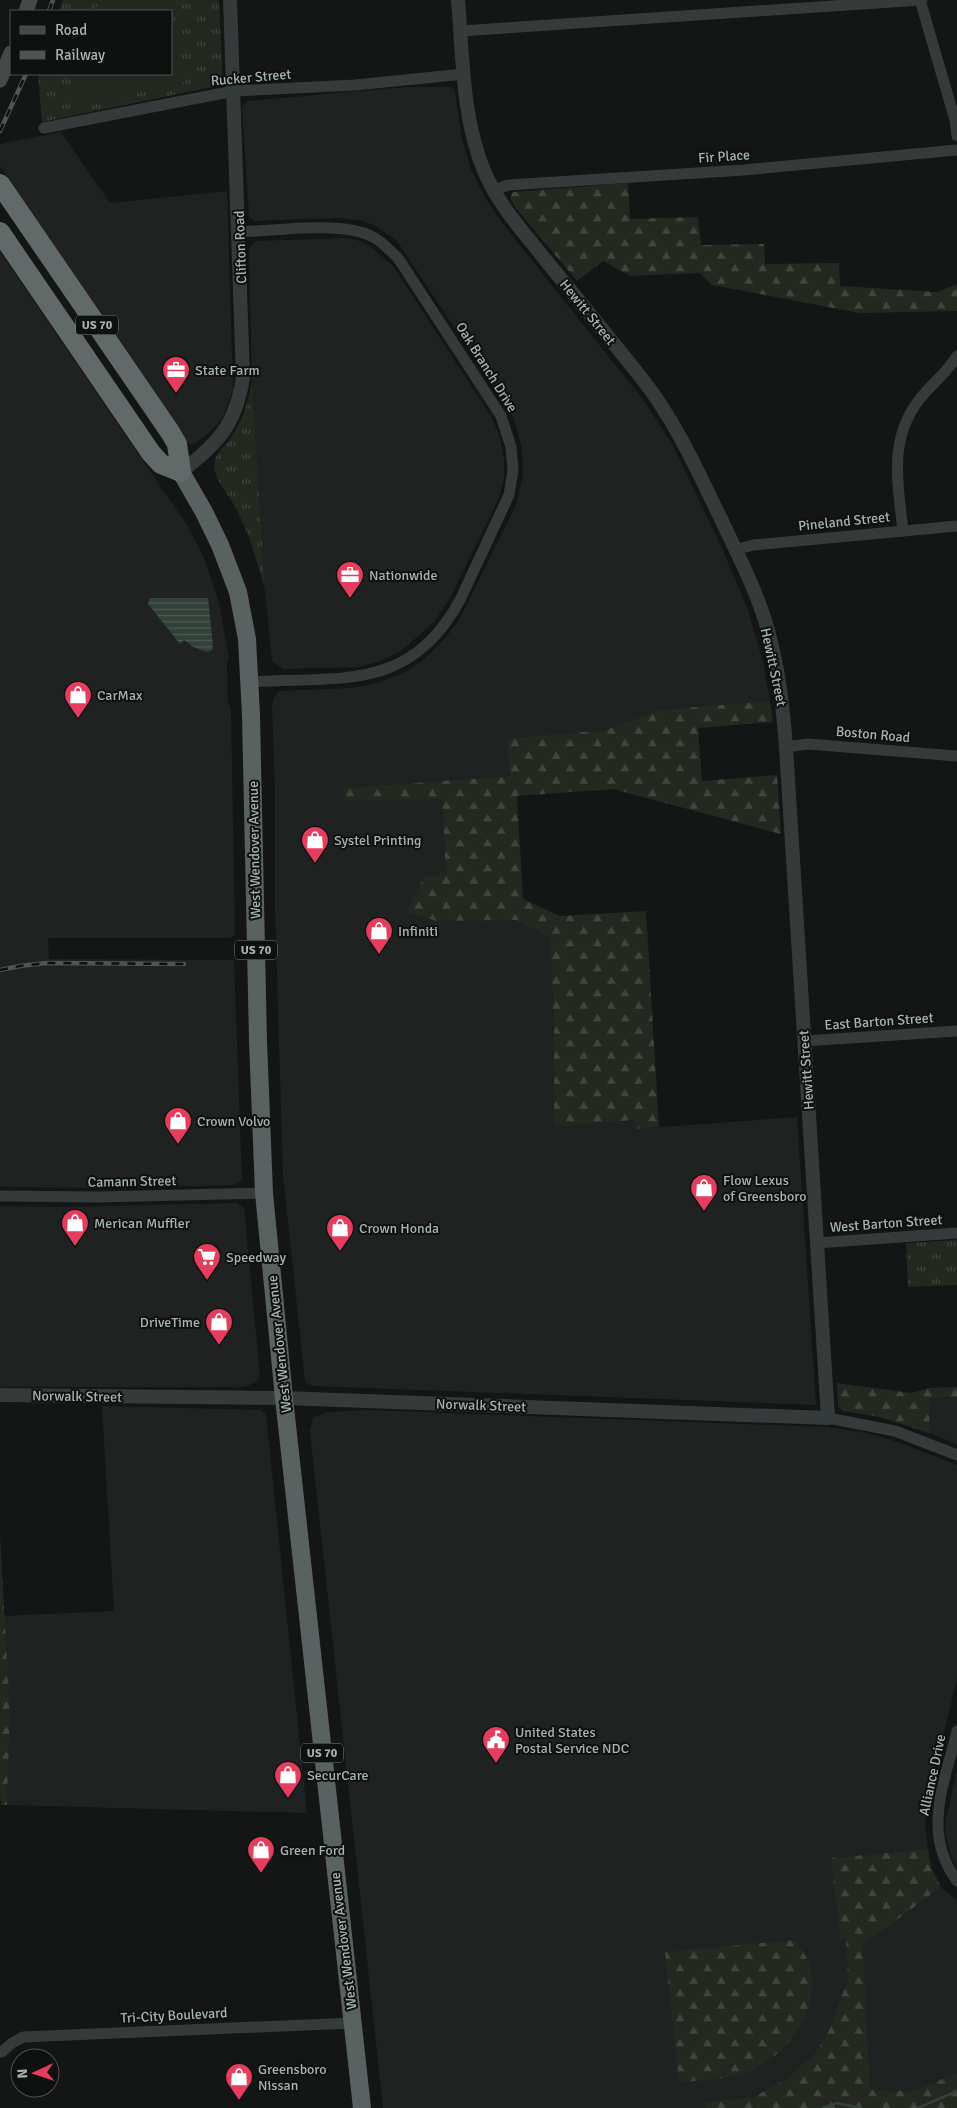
<svg xmlns="http://www.w3.org/2000/svg" width="957" height="2108" font-family="Signika,sans-serif">
	<style>
		.built { fill: #202222 }
		.grass { fill: url(#grass-tufts) }
		.forest { fill: url(#forest-firs) }
		.pitch { fill: #252820 }
		.water { fill: url(#water-rules) }
		.lines { fill: none; stroke-linecap: round; stroke-linejoin: round }
		.stream { stroke: #32413a; stroke-width: 2.5 }
		.minor { stroke: #353a3a; stroke-width: 11 }
		.tertiary { stroke: #353a3a; stroke-width: 14 }
		.secondary { stroke: #434a49; stroke-width: 15 }
		.trunk { stroke: #596260; stroke-width: 18 }
		.motorway { stroke: #616a69; stroke-width: 20 }
		.rail-casing { stroke: #4e5554; stroke-width: 4.5 }
		.rail { stroke: #0f1010; stroke-width: 2.5; stroke-dasharray: 8; stroke-linecap: butt }
		.labels { text-anchor: middle; stroke-width: 4; stroke-linejoin: round; paint-order: stroke }
		.shield { fill: #0f1010; stroke: #798381; stroke-width: 1 }
		.shield-label { font-size: 12px; font-weight: bold; fill: #a6b4b2 }
		.street-label { font-size: 14px; fill: #a6b4b2; stroke: #0f1010 }
		.poi-label { font-size: 14px; fill: #a6b4b2; stroke: #0f1010; text-anchor: start }
	</style>
	<defs>
		<pattern id="grass-tufts" width="24" height="20" patternUnits="userSpaceOnUse" patternTransform="scale(1.25)"><rect width="24" height="20" fill="#252820"/><path d="M3 7l-1-3M5 7V3M7 7l1-3M15 17l-1-3M17 17v-4M19 17l1-3" fill="none" stroke="#42453e"/></pattern>
		<pattern id="forest-firs" width="22" height="20" patternUnits="userSpaceOnUse" patternTransform="scale(1.25)"><rect width="22" height="20" fill="#252820"/><path d="M5 1l3.5 6h-7zM16 11l3.5 6h-7z" fill="#42453e"/></pattern>
		<pattern id="water-rules" width="6" height="5" patternUnits="userSpaceOnUse" patternTransform="scale(1.25)"><rect width="6" height="5" fill="#32413a"/><path d="M0 2.5h6" fill="none" stroke="#4d5a54"/></pattern>
	</defs>
	<rect width="100%" height="100%" fill="#141515"/>
	<!-- built -->
	<g class="built">
		<polygon points="406,87 451,87 455,91 461,135 471,170 486,199 503,224 644,401 672,444 719,542 747,607 763,662 770,701 660,710 606,730 508,738 510,776 344,788 344,801 442,798 446,876 437,921 517,920 550,938 554,1028 554,1127 634,1120 635,1129 797,1117 816,1405 313,1386 305,1382 283,1175 275,910 275,792 272,707 274,697 280,691 349,688 374,684 402,674 422,661 443,641 459,620 516,505 523,475 522,448 514,419 508,408 397,241 374,225 360,220 335,218 254,221 249,216 242,106 248,101"/>
		<polygon points="61,132 110,203 227,191 233,390 223,417 214,428 196,443 191,444 186,442 0,166 0,144"/>
		<polygon points="343,238 357,240 370,246 393,266 492,418 500,437 504,459 504,478 499,498 451,596 435,621 416,638 402,650 380,661 359,667 283,669 272,661 265,591 252,379 249,249 256,241"/>
		<polygon points="0,252 187,525 204,558 219,603 229,658 227,665 228,702 231,710 235,935 229,938 48,938 49,959 234,960 242,1180 233,1185 110,1188 0,1187"/>
		<polygon points="237,1203 244,1208 260,1376 256,1381 250,1385 240,1387 0,1387 0,1206 58,1207"/>
		<polygon points="957,1397 957,1444 929,1433 930,1398"/>
		<polygon points="102,1406 261,1410 266,1414 307,1813 7,1805 10,1715 3,1616 114,1611"/>
		<polygon points="369,1410 827,1427 867,1433 898,1442 957,1465 957,1677 927,1807 925,1823 928,1849 831,1858 840,1939 846,1938 848,1979 829,2030 815,2053 786,2079 754,2097 705,2102 706,2108 383,2108 310,1432 313,1418 326,1412"/>
		<polygon points="957,1768 957,1868 951,1857 945,1832 946,1820"/>
		<polygon points="941,1887 957,1901 957,2073 913,2091 870,2090 863,1945"/>
	</g>
	<!-- grass -->
	<g class="grass">
		<polygon points="63,0 219,0 223,81 217,86 42,122 38,74 171,74 171,11 59,11"/>
		<path d="M252 379 265 591C257 559 247 526 230 498 223 487 211 474 215 460 217 452 227 444 232 436 244 417 249 400 252 379Z"/>
		<polygon points="957,1240 957,1285 908,1287 906,1243"/>
	</g>
	<!-- forest -->
	<g class="forest">
		<polygon points="628,183 630,219 698,217 701,245 764,244 765,264 839,263 840,286 937,292 957,284 957,311 860,313 712,285 700,273 630,276 603,261 577,281 515,207 510,197 513,192"/>
		<polygon points="770,701 773,722 698,728 702,781 777,775 781,834 613,789 517,796 523,899 560,916 646,911 659,1127 635,1129 634,1120 554,1127 554,1028 550,938 517,920 437,921 407,912 424,877 446,875 442,799 344,801 343,788 510,776 507,738 606,730 659,710"/>
		<polygon points="837,1383 911,1393 929,1388 957,1387 957,1397 930,1398 929,1433 880,1417 843,1411 838,1406"/>
		<polygon points="0,1535 10,1715 7,1805 1,1805 0,1794"/>
		<polygon points="928,1849 931,1867 941,1887 863,1945 870,2090 913,2091 957,2073 957,2108 706,2108 705,2102 754,2097 786,2079 815,2053 829,2030 848,1979 846,1939 840,1939 831,1858"/>
		<path d="M795 1940C800 1948 808 1957 810 1966 821 2014 782 2064 736 2076 718 2080 697 2080 679 2083L665 1952Z"/>
	</g>
	<!-- pitch -->
	<g class="pitch">
		<polygon points="102,0 165,0 169,11 93,11"/>
		<polygon points="171,20 188,76 185,82 76,106 71,74 171,74"/>
	</g>
	<!-- water -->
	<polygon class="water" points="150,598 208,598 213,646 212,650 207,652 193,647 184,640 180,644 148,604"/>
	<g class="lines">
		<!-- stream -->
		<g class="stream">
			<polyline points="823,2108 837,2103 860,2108"/>
			<polyline points="918,2108 957,2091"/>
		</g>
		<!-- minor -->
		<g class="minor">
			<polyline points="920,0 955,120 957,136"/>
			<polyline points="460,31 922,0"/>
			<polyline points="44,128 234,91 355,85 464,74"/>
			<polyline points="494,190 508,185 744,170 957,150"/>
			<path d="M239 232C274 231 340 221 371 236 382 241 389 250 398 258L501 416 511 447 513 470 509 495 460 600C410 693 339 676 250 682"/>
			<path d="M903 531C898 484 888 440 919 400 931 384 947 373 957 356"/>
			<polyline points="735,550 753,545 957,526"/>
			<polyline points="786,747 808,744 957,756"/>
			<polyline points="804,1041 957,1031"/>
			<polyline points="0,1196 99,1197 264,1193"/>
			<polyline points="816,1243 957,1233"/>
			<polyline points="828,1418 895,1431 957,1455"/>
			<path d="M957 1731C945 1782 921 1833 957 1881"/>
			<polyline points="2,2052 12,2043 23,2037 353,2023"/>
		</g>
		<!-- tertiary -->
		<g class="tertiary">
			<path d="M181 472C218 442 235 427 243 378L230 0"/>
			<path d="M0 1395 284 1398 828 1418 786 747C783 708 779 670 768 631 758 593 738 555 721 519 698 472 676 422 643 380 612 341 580 302 548 263 526 235 499 206 485 173 462 119 463 58 458 0"/>
		</g>
		<!-- secondary -->
		<g class="secondary">
			<polyline points="26,11 30,0"/>
			<polyline points="0,80 11,53"/>
		</g>
		<!-- trunk -->
		<polyline class="trunk" points="181,472 204,512 220,545 238,592 247,639 251,715 258,1041 264,1193 284,1398 362,2108"/>
		<!-- motorway -->
		<polyline class="motorway" points="0,184 170,432 177,444 181,472 161,464 151,453 0,232"/>
		<defs>
			<g id="rail">
				<polyline points="49,11 53,0"/>
				<polyline points="0,131 26,74"/>
				<polyline points="0,970 20,966 47,963 184,964"/>
			</g>
		</defs>
		<!-- rail casing -->
		<use href="#rail" class="rail-casing"/>
		<!-- rail -->
		<use href="#rail" class="rail"/>
	</g>
	<!-- icons -->
	<defs>
		<symbol id="office-pin" viewBox="-11 -11 22 30"><path d="M0 17L-7.5 6A9.5 9.5 0 1 1 7.5 6Z" fill="#e43d5e" stroke="#0f1010"/><path d="M-6-3h4V-5.5h4V-3h4V5H-6ZM-1-4.5V-3h2v-1.5ZM-6 0V1H6V0Z" fill="#fff"/></symbol>
		<symbol id="shop-pin" viewBox="-11 -11 22 30"><path d="M0 17L-7.5 6A9.5 9.5 0 1 1 7.5 6Z" fill="#e43d5e" stroke="#0f1010"/><path d="M-5-2.5h2.3a2.7 3.5 0 0 1 5.4 0H5L5.5 6h-11ZM-1.5-2.5h3a1.5 2.3 0 0 0-3 0Z" fill="#fff"/></symbol>
		<symbol id="supermarket-pin" viewBox="-11 -11 22 30"><path d="M0 17L-7.5 6A9.5 9.5 0 1 1 7.5 6Z" fill="#e43d5e" stroke="#0f1010"/><path d="M-6-5.5h2.5l.6 2H6L4.5 2H-2.5L-4.4-4H-6ZM-1.5 3.2a1.3 1.3 0 1 0 .1 0ZM3 3.2a1.3 1.3 0 1 0 .1 0Z" fill="#fff"/></symbol>
		<symbol id="civic-pin" viewBox="-11 -11 22 30"><path d="M0 17L-7.5 6A9.5 9.5 0 1 1 7.5 6Z" fill="#e43d5e" stroke="#0f1010"/><path d="M-.6-6.5H3V-4.5H.6V-3L4-1V1h2V6H-6V1h2V-1L-.6-3ZM-1.2 2.5V6h2.4V2.5Z" fill="#fff"/></symbol>
	</defs>
	<g fill-rule="evenodd">
		<use href="#office-pin" x="160" y="354" width="32" height="43"/>
		<use href="#office-pin" x="334" y="559" width="32" height="43"/>
		<use href="#shop-pin" x="62" y="679" width="32" height="43"/>
		<use href="#shop-pin" x="299" y="824" width="32" height="43"/>
		<use href="#shop-pin" x="363" y="915" width="32" height="43"/>
		<use href="#shop-pin" x="162" y="1105" width="32" height="43"/>
		<use href="#shop-pin" x="688" y="1172" width="32" height="43"/>
		<use href="#shop-pin" x="59" y="1207" width="32" height="43"/>
		<use href="#shop-pin" x="324" y="1212" width="32" height="43"/>
		<use href="#supermarket-pin" x="191" y="1241" width="32" height="43"/>
		<use href="#shop-pin" x="203" y="1306" width="32" height="43"/>
		<use href="#civic-pin" x="480" y="1724" width="32" height="43"/>
		<use href="#shop-pin" x="272" y="1759" width="32" height="43"/>
		<use href="#shop-pin" x="245" y="1834" width="32" height="43"/>
		<use href="#shop-pin" x="223" y="2061" width="32" height="43"/>
	</g>
	<g class="labels">
		<!-- shield labels -->
		<g class="shield">
			<rect x="76" y="315.5" width="42" height="19" rx="4"/>
			<rect x="235" y="940.5" width="42" height="19" rx="4"/>
			<rect x="301" y="1743.5" width="42" height="19" rx="4"/>
		</g>
		<g class="shield-label">
			<text x="97" y="329">US 70</text>
			<text x="256" y="954">US 70</text>
			<text x="322" y="1757">US 70</text>
		</g>
		<!-- street labels -->
		<g class="street-label">
			<text transform="translate(251 77) rotate(-5)" y="5">Rucker Street</text>
			<text transform="translate(724 156) rotate(-4)" y="5">Fir Place</text>
			<text transform="translate(240 247) rotate(-92)" y="5">Clifton Road</text>
			<text transform="translate(588 312) rotate(51)" y="5">Hewitt Street</text>
			<text transform="translate(487 367) rotate(58)" y="5">Oak Branch Drive</text>
			<text transform="translate(844 521) rotate(-6)" y="5">Pineland Street</text>
			<text transform="translate(774 667) rotate(78)" y="5">Hewitt Street</text>
			<text transform="translate(873 734) rotate(5)" y="5">Boston Road</text>
			<text transform="translate(254 850) rotate(-91)" y="5">West Wendover Avenue</text>
			<text transform="translate(879 1021) rotate(-4)" y="5">East Barton Street</text>
			<text transform="translate(806 1070) rotate(-94)" y="5">Hewitt Street</text>
			<text transform="translate(132 1181) rotate(-1)" y="5">Camann Street</text>
			<text transform="translate(886 1223) rotate(-4)" y="5">West Barton Street</text>
			<text transform="translate(279 1344) rotate(-96)" y="5">West Wendover Avenue</text>
			<text transform="translate(77 1396) rotate(1)" y="5">Norwalk Street</text>
			<text transform="translate(481 1405) rotate(2)" y="5">Norwalk Street</text>
			<text transform="translate(932 1775) rotate(-78)" y="5">Alliance Drive</text>
			<text transform="translate(343 1941) rotate(-97)" y="5">West Wendover Avenue</text>
			<text transform="translate(174 2015) rotate(-3)" y="5">Tri-City Boulevard</text>
		</g>
		<!-- poi labels -->
		<g class="poi-label">
			<text x="195" y="375">State Farm</text>
			<text x="369" y="580">Nationwide</text>
			<text x="97" y="700">CarMax</text>
			<text x="334" y="845">Systel Printing</text>
			<text x="398" y="936">Infiniti</text>
			<text x="197" y="1126">Crown Volvo</text>
			<text x="723" y="1185">Flow Lexus<tspan x="723" dy="16">of Greensboro</tspan></text>
			<text x="94" y="1228">Merican Muffler</text>
			<text x="359" y="1233">Crown Honda</text>
			<text x="226" y="1262">Speedway</text>
			<text x="200" y="1327" text-anchor="end">DriveTime</text>
			<text x="515" y="1737">United States<tspan x="515" dy="16">Postal Service NDC</tspan></text>
			<text x="307" y="1780">SecurCare</text>
			<text x="280" y="1855">Green Ford</text>
			<text x="258" y="2074">Greensboro<tspan x="258" dy="16">Nissan</tspan></text>
		</g>
	</g>
	<!-- legend -->
	<rect x="10" y="10" width="162" height="65" fill="#0f1010" stroke="#4b5251"/>
	<rect x="20" y="26" width="25" height="8" fill="#434a49" stroke="#4b5251"/>
	<text x="55" y="35" font-size="15" fill="#a6b4b2">Road</text>
	<rect x="20" y="51" width="25" height="8" fill="#4e5554" stroke="#4b5251"/>
	<text x="55" y="60" font-size="15" fill="#a6b4b2">Railway</text>
	<!-- north arrow -->
	<g transform="translate(35 2073) rotate(267)"><circle r="24" fill="#0f1010" stroke="#4b5251"/>
	<path d="M0-4L9 19L0 12L-9 19Z" fill="#e43d5e"/>
	<text y="-8" font-size="14" font-weight="bold" text-anchor="middle" fill="#a6b4b2">N</text>
	</g>
</svg>
